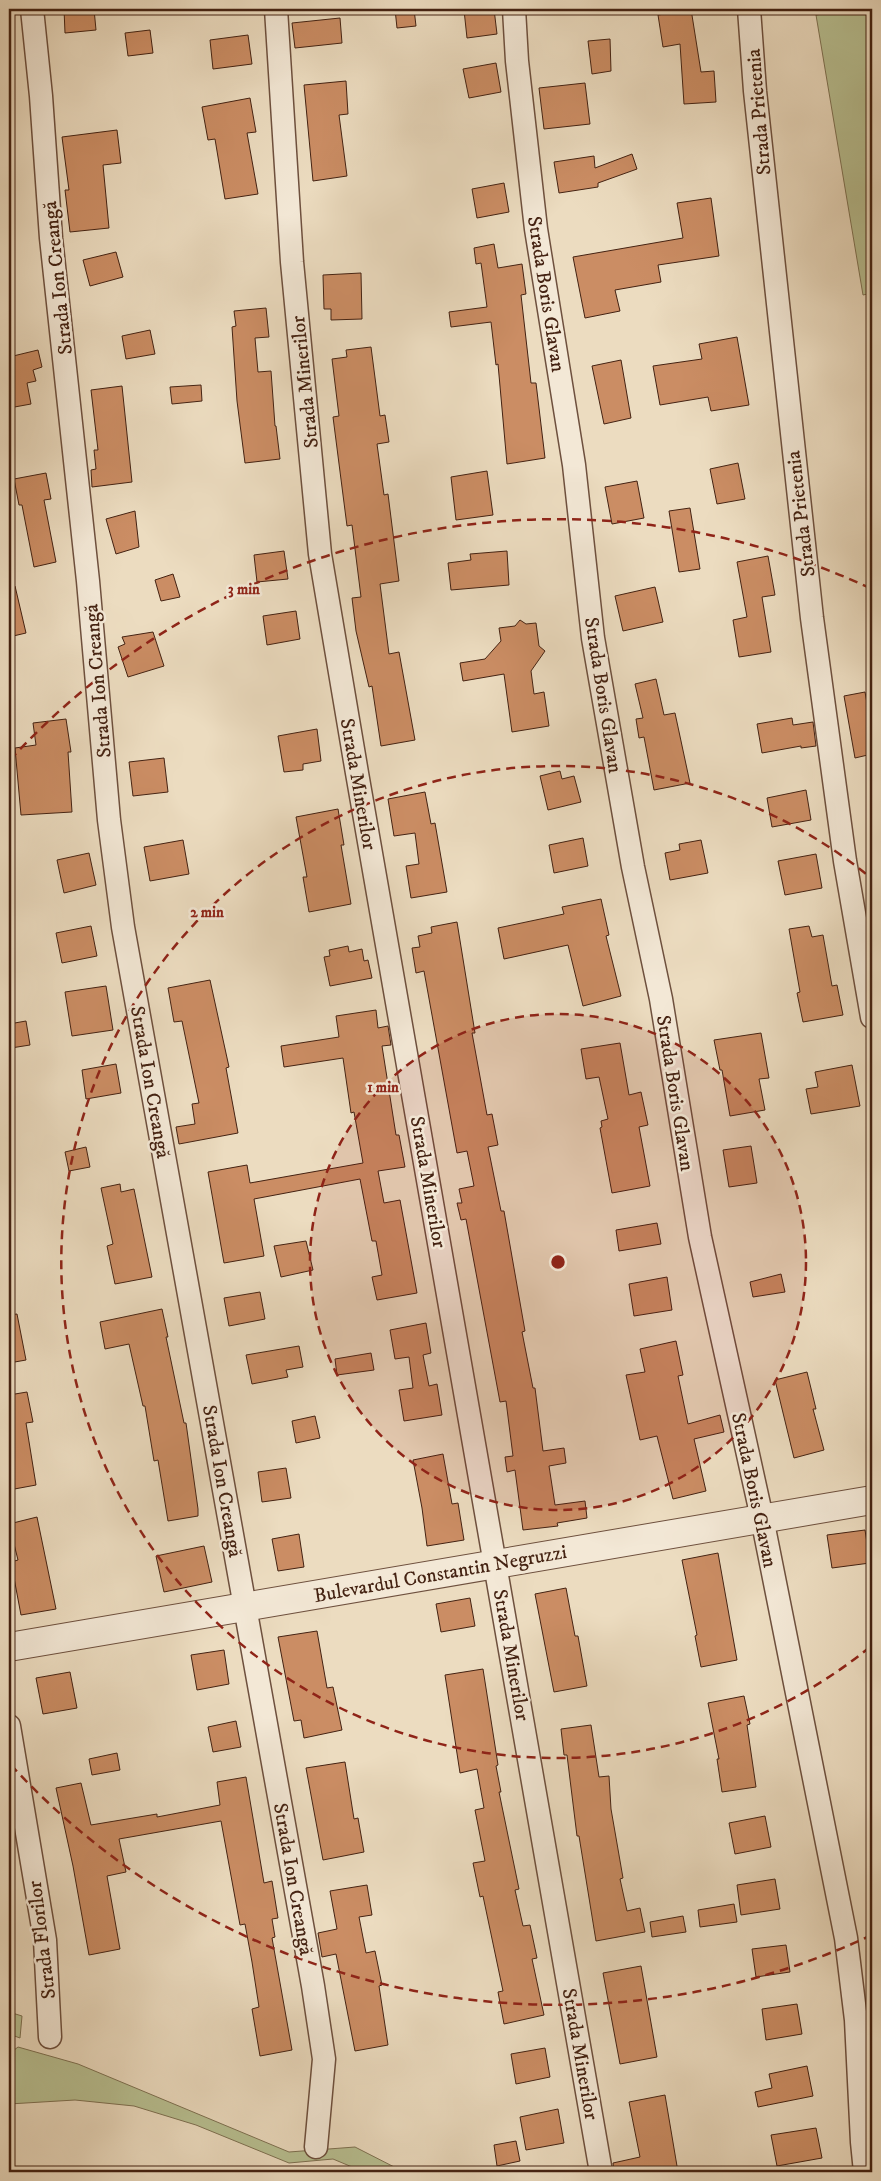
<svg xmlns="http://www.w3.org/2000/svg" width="881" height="2181" font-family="'IM FELL DW Pica',serif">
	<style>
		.green { fill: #b8c092; stroke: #7e7152 }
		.building { fill: #cb8d64; stroke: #442212 }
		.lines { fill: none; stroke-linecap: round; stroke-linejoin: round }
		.minor-casing { stroke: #6e503e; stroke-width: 25 }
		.tertiary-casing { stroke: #6e503e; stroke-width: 30 }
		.minor { stroke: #f3e8d6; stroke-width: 22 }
		.tertiary { stroke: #f3e8d6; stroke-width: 28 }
		.ring { fill: none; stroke: #8f2418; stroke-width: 2.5; stroke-dasharray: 9 6 }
		.labels { text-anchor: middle; stroke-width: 5; stroke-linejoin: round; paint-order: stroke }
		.street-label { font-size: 20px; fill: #442212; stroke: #f3e8d6 }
		.centre { fill: #8f2418; stroke: #f3e8d6; stroke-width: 2.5 }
		.ring-label { font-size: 15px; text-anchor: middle; font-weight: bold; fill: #8f2418; stroke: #f3e8d6; stroke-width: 5; stroke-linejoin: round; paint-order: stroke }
	</style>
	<rect width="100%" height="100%" fill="#ecdcc0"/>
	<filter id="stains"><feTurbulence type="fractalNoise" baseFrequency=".004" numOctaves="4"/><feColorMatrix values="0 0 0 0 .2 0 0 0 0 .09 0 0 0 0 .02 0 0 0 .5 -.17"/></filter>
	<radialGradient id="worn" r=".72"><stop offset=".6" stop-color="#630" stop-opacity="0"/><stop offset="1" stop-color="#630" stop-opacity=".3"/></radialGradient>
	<!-- green -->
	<g class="green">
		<polygon points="853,9 872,9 872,293 863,295 816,15"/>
		<polygon points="9,2012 22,2016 20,2038 9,2034"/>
		<polygon points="18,2047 78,2064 289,2152 355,2147 404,2172 364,2172 333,2159 289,2163 196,2125 134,2106 75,2100 9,2104 9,2054"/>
	</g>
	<!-- building -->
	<g class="building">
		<polygon points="64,9 94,9 96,30 65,33"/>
		<polygon points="395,9 414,9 416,26 397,28"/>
		<polygon points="474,9 494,9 497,34 467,38 464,10"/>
		<polygon points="677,9 691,9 701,72 714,71 716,102 684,104 680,44 663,47 658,15 678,12"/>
		<polygon points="340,18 342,43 295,48 292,23"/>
		<polygon points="150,30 153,53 128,56 125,33"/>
		<polygon points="248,35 252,64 213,69 210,40"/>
		<polygon points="610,39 611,71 592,74 588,41"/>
		<polygon points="496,63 501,92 469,98 463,69"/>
		<polygon points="346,81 348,114 339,115 347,176 313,181 304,85"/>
		<polygon points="585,83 590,124 544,129 539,88"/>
		<polygon points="250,98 256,132 247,133 258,194 225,199 215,139 208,140 202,107"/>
		<polygon points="117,130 121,163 103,165 109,228 70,232 65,190 69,190 62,137"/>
		<polygon points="632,154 637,169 598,183 598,187 559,193 554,162 594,156 595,168"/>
		<polygon points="504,183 509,212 477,218 472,189"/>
		<polygon points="711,198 719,256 658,265 661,282 615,290 620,311 585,318 573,257 683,238 677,203"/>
		<polygon points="494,244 498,268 522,264 526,294 521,295 531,383 536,383 545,458 507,464 498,364 496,365 491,322 451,327 449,312 487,307 481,263 476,264 474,248"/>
		<polygon points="116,252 123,277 90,286 83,260"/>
		<polygon points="361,273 362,319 331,320 331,309 324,309 323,275"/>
		<polygon points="266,308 269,337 255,338 258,372 271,371 275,426 276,426 280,459 245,463 237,401 232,327 236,326 234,311"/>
		<polygon points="150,330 155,354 126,359 122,336"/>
		<polygon points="737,337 749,405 711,411 708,397 660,405 653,366 702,359 699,344"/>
		<polygon points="371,347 380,416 385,415 389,442 377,444 384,495 388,494 399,581 380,584 389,654 399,652 415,740 381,746 372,686 369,687 356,631 352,598 361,597 352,525 347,526 333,417 339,416 332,359 347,357 346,350"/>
		<polygon points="38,350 42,367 33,370 36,381 27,383 31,404 9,408 9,357"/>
		<polygon points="621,360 631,418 604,424 592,366"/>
		<polygon points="201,385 202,401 172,404 170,387"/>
		<polygon points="122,386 132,482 92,487 91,470 96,469 94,450 98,450 91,390"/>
		<polygon points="738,463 745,499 717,504 710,469"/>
		<polygon points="487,471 493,515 456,520 451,477"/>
		<polygon points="46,473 51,499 44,500 56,562 34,567 22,505 19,505 14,479"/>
		<polygon points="637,481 644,518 612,524 605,487"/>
		<polygon points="690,508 700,569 679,572 669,511"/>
		<polygon points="135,511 139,547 116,554 106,519"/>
		<polygon points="284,551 288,579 257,582 254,555"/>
		<polygon points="507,551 509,585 451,590 448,563 471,560 470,554"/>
		<polygon points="768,556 775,595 762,597 771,652 739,657 733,620 747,617 737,562"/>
		<polygon points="173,574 180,597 161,601 155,580"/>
		<polygon points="15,586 26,633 9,637 9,587"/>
		<polygon points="655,587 663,622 623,631 615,596"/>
		<polygon points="296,611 300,639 267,645 263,616"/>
		<polygon points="520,620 526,624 536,623 539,646 545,651 531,671 534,694 544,692 549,726 512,732 504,674 463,681 460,663 485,659 501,641 499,628 515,626"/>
		<polygon points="153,632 164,666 128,677 118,647 125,644 122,637"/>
		<polygon points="656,679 664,715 675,713 690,783 654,790 644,737 639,738 636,719 643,718 635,684"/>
		<polygon points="865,692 872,732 872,754 855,758 844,696"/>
		<polygon points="792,718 793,725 813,722 816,746 801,748 801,746 762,753 757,724"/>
		<polygon points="66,719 71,752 68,752 72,812 21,815 15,748 36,745 33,723"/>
		<polygon points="317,729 321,761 303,764 303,770 284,772 278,736"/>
		<polygon points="164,758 168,792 133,796 129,762"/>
		<polygon points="560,771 562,779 574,776 581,802 548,810 540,776"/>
		<polygon points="806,790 811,820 772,827 767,798"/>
		<polygon points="425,792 431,824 435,823 447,892 411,898 406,866 419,864 415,833 394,836 388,799"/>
		<polygon points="338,809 344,845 341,845 351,904 309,912 303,877 307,877 296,817"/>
		<polygon points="583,838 588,866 554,873 549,845"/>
		<polygon points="183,840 189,874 150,881 144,847"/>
		<polygon points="701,840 708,873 670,880 665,853 680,850 679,844"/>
		<polygon points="89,853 96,885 64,893 57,860"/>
		<polygon points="816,854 822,888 785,895 778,861"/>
		<polygon points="601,899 609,935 606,936 621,996 583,1006 568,945 504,959 498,928 564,914 562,907"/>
		<polygon points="457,922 475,1033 472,1033 487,1115 492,1114 498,1145 488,1147 501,1211 504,1211 525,1331 522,1332 533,1388 535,1388 543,1451 564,1448 566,1463 549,1466 555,1505 585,1501 587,1518 557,1523 558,1526 523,1530 515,1470 507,1472 505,1457 513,1456 506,1401 500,1402 466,1219 461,1220 457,1203 462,1203 459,1189 474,1186 467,1151 457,1153 424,971 416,973 412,948 420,947 418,936 432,933 431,927"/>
		<polygon points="91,926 97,956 62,963 56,933"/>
		<polygon points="809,926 812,937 823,935 832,986 837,985 843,1015 803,1022 797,993 800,992 789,929"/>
		<polygon points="348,946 349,952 362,949 364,961 368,960 372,978 330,986 324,957 330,956 329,950"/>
		<polygon points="210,980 229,1067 226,1068 238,1133 179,1144 176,1127 195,1124 192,1104 199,1103 182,1021 174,1022 168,988"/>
		<polygon points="106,986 113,1030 72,1036 65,992"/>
		<polygon points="376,1010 378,1028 388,1026 391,1045 382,1046 396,1135 399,1135 405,1167 378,1171 384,1203 400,1200 417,1293 377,1300 372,1277 382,1275 376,1241 372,1241 360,1179 254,1199 264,1256 224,1263 208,1172 247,1165 250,1183 363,1163 354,1112 351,1113 343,1058 284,1067 281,1046 339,1037 336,1016"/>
		<polygon points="26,1021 30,1045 11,1048 9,1024"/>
		<polygon points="761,1033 769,1078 759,1079 765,1110 730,1116 722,1070 720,1070 714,1040"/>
		<polygon points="620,1043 629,1095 641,1092 648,1125 639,1127 650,1186 612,1193 600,1128 602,1127 601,1121 608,1119 599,1077 586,1079 581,1049"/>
		<polygon points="116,1064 121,1093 86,1099 82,1070"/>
		<polygon points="852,1065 860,1106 811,1114 806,1089 818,1087 815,1072"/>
		<polygon points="751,1146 757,1183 729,1187 723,1150"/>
		<polygon points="86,1147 90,1167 69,1171 65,1152"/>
		<polygon points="120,1184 121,1192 134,1189 152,1277 115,1284 107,1246 113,1244 101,1188"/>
		<polygon points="657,1223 661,1244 619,1251 616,1230"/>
		<polygon points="306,1241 313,1270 281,1277 274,1246"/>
		<polygon points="781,1274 785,1292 753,1297 750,1282"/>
		<polygon points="667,1277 672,1310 634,1316 629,1284"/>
		<polygon points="260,1292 265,1319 229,1326 224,1298"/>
		<polygon points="162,1309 168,1337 166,1337 184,1423 186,1423 198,1509 198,1516 168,1521 158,1460 154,1461 145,1406 143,1406 129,1344 105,1349 100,1322"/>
		<polygon points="17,1314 26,1360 9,1363 9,1315"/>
		<polygon points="426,1323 431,1353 423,1355 429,1386 437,1384 442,1415 404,1421 399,1390 413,1388 409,1357 395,1359 390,1330"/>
		<polygon points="676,1341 683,1375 678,1376 688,1424 720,1415 724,1432 694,1439 706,1491 673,1499 657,1436 640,1440 626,1375 645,1372 640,1349"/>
		<polygon points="299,1346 303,1367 286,1370 288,1377 252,1384 246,1355"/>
		<polygon points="371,1353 374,1370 337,1375 335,1359"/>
		<polygon points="807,1372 816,1409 813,1409 824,1450 794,1458 775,1380"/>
		<polygon points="27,1392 33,1422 26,1423 36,1485 9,1490 9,1395"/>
		<polygon points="315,1416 320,1438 296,1443 292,1421"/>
		<polygon points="443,1454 452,1504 458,1503 464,1540 427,1546 422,1508 413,1460"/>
		<polygon points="286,1468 291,1498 262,1502 258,1472"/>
		<polygon points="37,1517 56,1609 21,1615 11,1562 18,1560 9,1524"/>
		<polygon points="865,1530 870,1563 832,1568 827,1535"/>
		<polygon points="299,1534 304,1567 278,1571 272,1539"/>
		<polygon points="204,1546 212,1582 164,1592 156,1556"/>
		<polygon points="718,1553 737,1660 701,1667 695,1636 697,1635 682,1560"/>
		<polygon points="566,1588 575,1636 578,1636 587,1686 554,1692 535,1594"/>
		<polygon points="470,1598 475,1626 441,1632 436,1604"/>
		<polygon points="317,1631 327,1688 333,1687 342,1730 304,1738 301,1720 294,1721 278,1637"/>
		<polygon points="224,1650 229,1684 197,1690 191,1655"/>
		<polygon points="483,1669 498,1765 496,1766 501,1792 499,1792 519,1889 515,1890 523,1926 530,1925 537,1958 532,1959 544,2015 504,2024 498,1992 503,1991 483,1896 480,1897 473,1863 485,1861 475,1810 484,1808 477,1769 460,1773 445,1675"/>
		<polygon points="70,1672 77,1708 43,1714 36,1678"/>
		<polygon points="744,1696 750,1724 747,1725 756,1787 722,1792 717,1759 719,1759 708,1703"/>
		<polygon points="236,1721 241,1747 213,1752 208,1727"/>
		<polygon points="591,1725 599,1777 609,1776 611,1809 623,1878 620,1879 627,1911 640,1908 645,1932 596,1941 579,1836 577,1836 567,1755 564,1755 561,1729"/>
		<polygon points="117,1753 120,1770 92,1775 89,1759"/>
		<polygon points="345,1762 354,1819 358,1818 364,1852 323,1860 306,1768"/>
		<polygon points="246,1777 264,1883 272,1881 278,1918 272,1919 275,1937 272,1938 292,2050 260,2056 252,2009 259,2007 252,1962 245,1924 240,1925 221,1821 119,1839 126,1872 107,1876 120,1949 89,1955 73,1866 56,1788 81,1783 91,1825 157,1814 157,1817 220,1805 217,1782"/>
		<polygon points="765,1816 771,1847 735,1854 729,1823"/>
		<polygon points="775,1879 780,1909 741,1915 737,1885"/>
		<polygon points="367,1885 372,1915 359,1917 366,1953 375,1951 382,1985 379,1986 388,2045 355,2051 336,1954 322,1957 318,1933 337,1929 330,1891"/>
		<polygon points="734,1904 737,1922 700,1927 698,1910"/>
		<polygon points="683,1916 686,1932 652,1937 650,1922"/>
		<polygon points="786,1945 790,1972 756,1977 752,1949"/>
		<polygon points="641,1966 657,2057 620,2064 603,1973"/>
		<polygon points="797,2004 802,2034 766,2040 762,2009"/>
		<polygon points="545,2048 550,2077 516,2084 511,2054"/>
		<polygon points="807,2066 813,2096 758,2107 755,2092 772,2088 769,2074"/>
		<polygon points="665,2095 678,2172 614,2172 613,2163 640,2157 629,2102"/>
		<polygon points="558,2109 564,2143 526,2150 520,2117"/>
		<polygon points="816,2128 822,2158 777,2166 771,2135"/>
		<polygon points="516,2141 520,2161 497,2166 494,2145"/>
	</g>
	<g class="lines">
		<defs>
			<g id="minor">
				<polyline points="32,9 41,96 51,238 88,581 109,820 123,927 313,1986 324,2059 316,2147"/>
				<polyline points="276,9 292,262 320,554 357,773 601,2172"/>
				<polyline points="514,9 517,61 536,229 574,465 593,638 633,867 661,999 700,1237 762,1518 846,1938 856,2020 862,2142 865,2172"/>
				<polyline points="749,9 755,91 812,618 845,861 872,1017"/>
				<polyline points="9,1726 45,1940 50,2037"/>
			</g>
			<polyline id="tertiary" points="9,1647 872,1500"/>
		</defs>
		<!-- minor casing -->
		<use href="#minor" class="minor-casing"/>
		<!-- tertiary casing -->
		<use href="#tertiary" class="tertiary-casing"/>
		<!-- minor -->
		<use href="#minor" class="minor"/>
		<!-- tertiary -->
		<use href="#tertiary" class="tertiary"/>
	</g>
	<!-- distance rings -->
	<circle cx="558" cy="1262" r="248" fill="#8f2418" fill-opacity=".12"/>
	<g class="ring">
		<circle cx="558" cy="1262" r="248"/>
		<path d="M870 1647A496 496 0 1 1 870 877"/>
		<path d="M872 1935A743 743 0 0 1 10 1764M10 760A743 743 0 0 1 872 589"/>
	</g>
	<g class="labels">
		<!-- street labels -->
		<g class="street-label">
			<text transform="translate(758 112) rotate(-95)" y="7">Strada Prietenia</text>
			<text transform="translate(57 278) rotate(-96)" y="7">Strada Ion Creangă</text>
			<text transform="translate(547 294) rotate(81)" y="7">Strada Boris Glavan</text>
			<text transform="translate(304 382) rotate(-96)" y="7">Strada Minerilor</text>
			<text transform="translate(800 514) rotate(-97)" y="7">Strada Prietenia</text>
			<text transform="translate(97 681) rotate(-95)" y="7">Strada Ion Creangă</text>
			<text transform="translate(604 695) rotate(81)" y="7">Strada Boris Glavan</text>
			<text transform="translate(359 784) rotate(80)" y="7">Strada Minerilor</text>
			<text transform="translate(151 1082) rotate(80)" y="7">Strada Ion Creangă</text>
			<text transform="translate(676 1093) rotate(81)" y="7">Strada Boris Glavan</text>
			<text transform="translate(429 1182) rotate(80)" y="7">Strada Minerilor</text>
			<text transform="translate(223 1481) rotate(80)" y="7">Strada Ion Creangă</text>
			<text transform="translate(755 1490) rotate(78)" y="7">Strada Boris Glavan</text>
			<text transform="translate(440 1573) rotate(-10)" y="7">Bulevardul Constantin Negruzzi</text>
			<text transform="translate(512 1655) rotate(80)" y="7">Strada Minerilor</text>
			<text transform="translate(294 1879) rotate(80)" y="7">Strada Ion Creangă</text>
			<text transform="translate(41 1940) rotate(-97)" y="7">Strada Florilor</text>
			<text transform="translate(581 2054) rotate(80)" y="7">Strada Minerilor</text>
		</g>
	</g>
	<circle cx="558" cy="1262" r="8" class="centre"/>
	<g class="ring-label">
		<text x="244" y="594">3 min</text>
		<text x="207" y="917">2 min</text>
		<text x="383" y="1092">1 min</text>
	</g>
	<!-- margin -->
	<rect width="881" height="2181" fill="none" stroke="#ecdcc0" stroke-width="30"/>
	<rect x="10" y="10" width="861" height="2161" fill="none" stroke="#442212" stroke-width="2.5"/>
	<rect x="15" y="15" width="851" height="2151" fill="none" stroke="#442212"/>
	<rect width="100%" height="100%" filter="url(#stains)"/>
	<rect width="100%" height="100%" fill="url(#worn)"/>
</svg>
